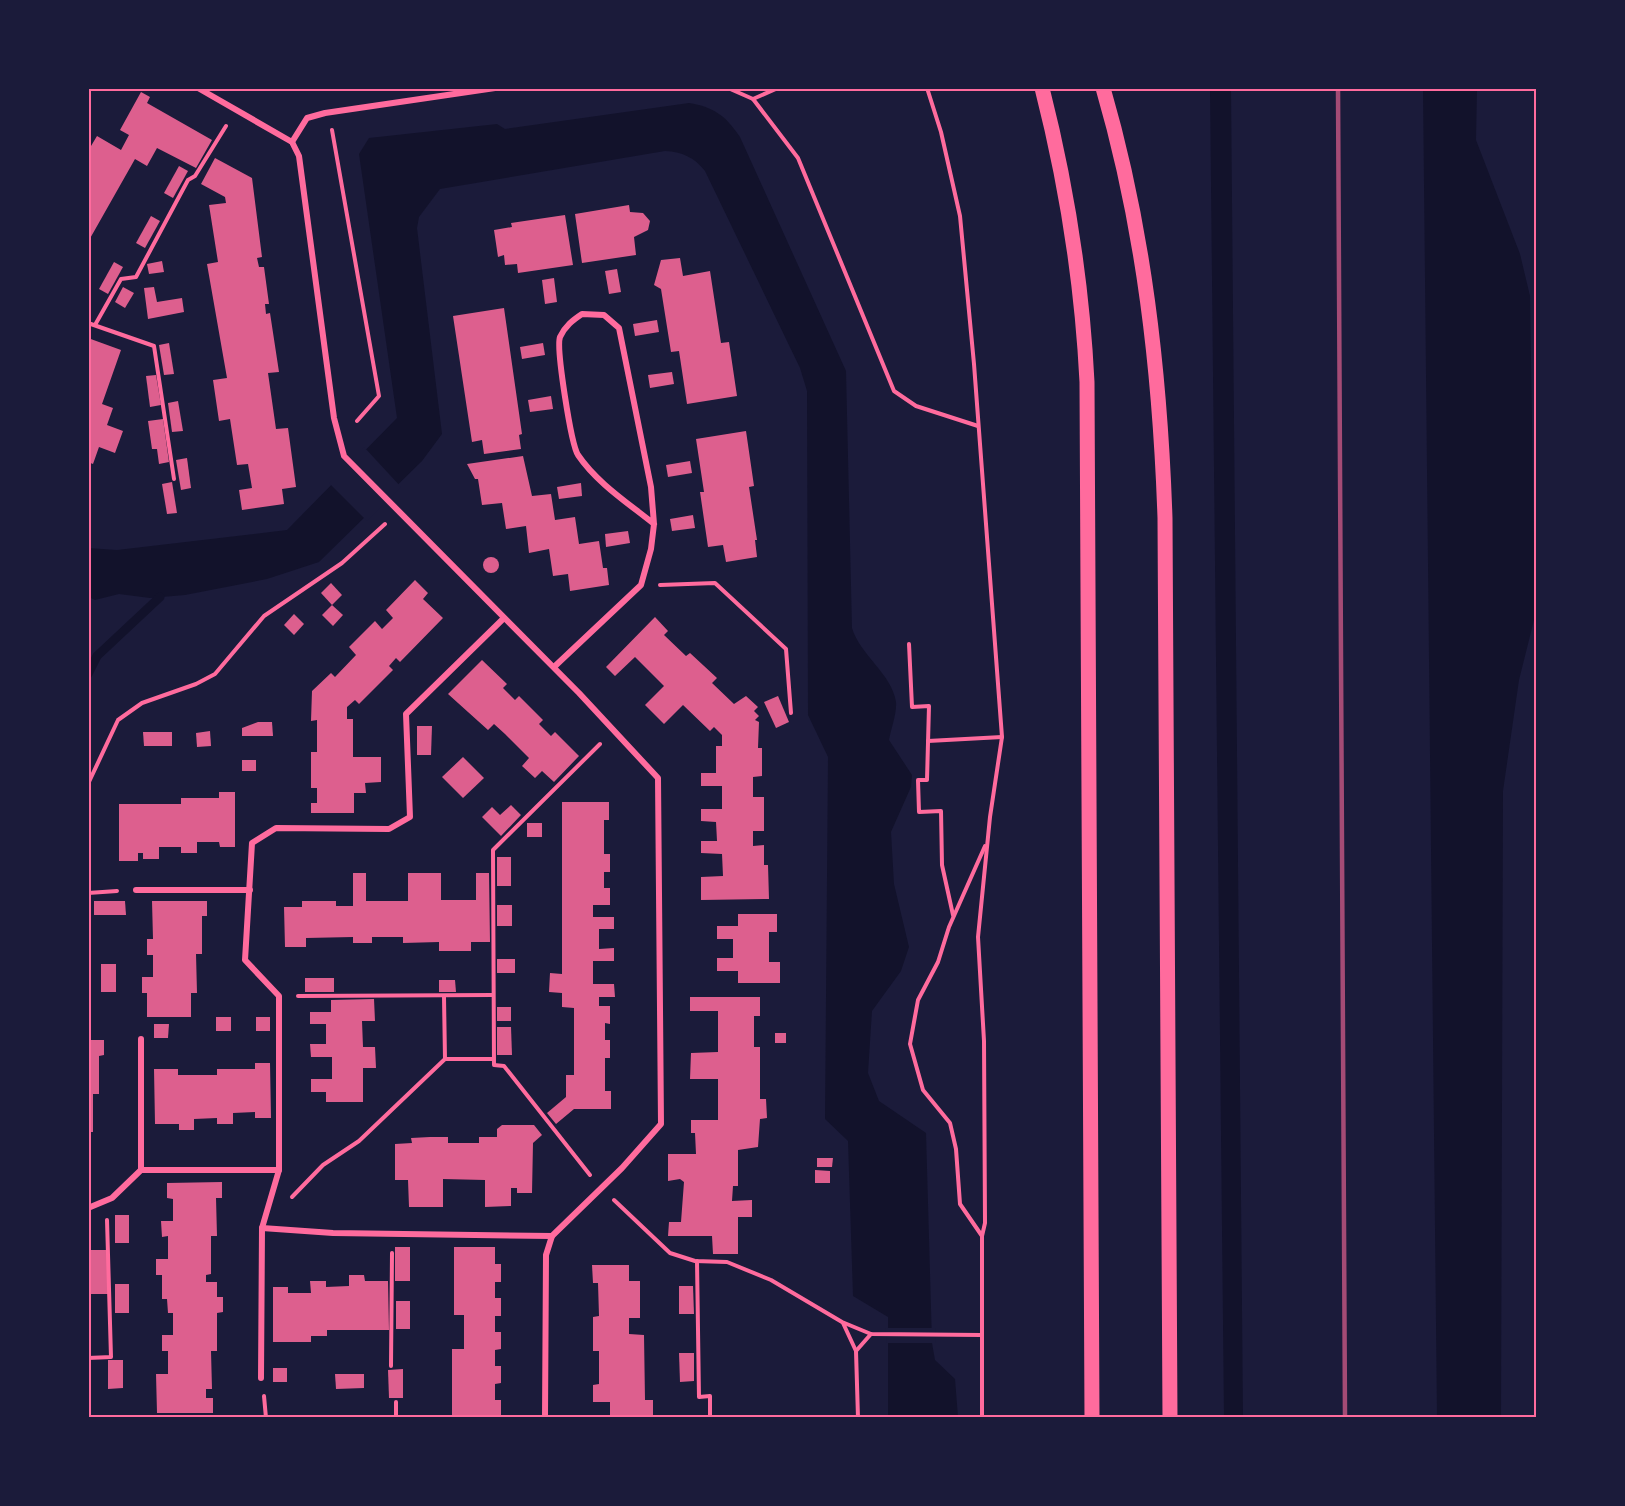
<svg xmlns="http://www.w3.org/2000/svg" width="1625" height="1506" font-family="Rubik,sans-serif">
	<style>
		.water { fill: #12122b }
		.pier { fill: #1b1b3a }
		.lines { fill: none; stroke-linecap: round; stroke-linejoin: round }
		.stream { stroke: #12122b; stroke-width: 9 }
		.building { fill: #dd5f8e }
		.path { stroke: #ff6b9d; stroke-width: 4 }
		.minor { stroke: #ff6b9d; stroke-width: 6 }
		.primary { stroke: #ff6b9d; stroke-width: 15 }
		.rail { stroke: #a44b75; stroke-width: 4.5 }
		.neatline { fill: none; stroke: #ff6b9d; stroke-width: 2 }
	</style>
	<rect width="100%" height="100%" fill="#1b1b3a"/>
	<!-- water -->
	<g class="water">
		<polygon points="1210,89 1231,89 1243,1418 1224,1417"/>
		<polygon points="1423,89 1477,89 1476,140 1520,254 1530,296 1535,616 1519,680 1503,791 1501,1417 1437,1417"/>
		<path d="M689 103C714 107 726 116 740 137L846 371 852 628C860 655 892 674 896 702 897 713 891 729 889 740L912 775 911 787 891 832 894 884 909 947 901 971 872 1011 868 1073 879 1101 926 1133 932 1343 935 1360 955 1379 958 1417H888V1317L853 1296 848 1141 825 1119 828 757 808 715 807 391 800 368 705 171C694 157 682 152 665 151L440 189 419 217 417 228 442 434 422 461 319 562 267 579 185 595 150 598 119 594 95 600 89 597 88 548 117 550 287 530 397 418 359 154 369 138 497 124 505 129Z"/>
	</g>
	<!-- pier -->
	<g class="pier">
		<polygon points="364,447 401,487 367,521 329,483"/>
		<polygon points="885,1328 936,1328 935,1343 887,1343"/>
	</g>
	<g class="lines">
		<!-- stream -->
		<polyline class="stream" points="88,674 97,656 160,597"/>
	</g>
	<!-- building -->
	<g class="building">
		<polygon points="141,92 150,97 147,103 212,140 196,168 157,148 147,166 135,159 88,242 88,151 97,136 121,150 129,135 120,130"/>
		<polygon points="215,158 252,178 262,257 257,258 259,267 264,267 269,304 265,304 266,314 270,313 279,372 268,373 276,429 288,428 296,487 282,489 284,504 242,510 239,490 252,488 248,464 237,465 230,419 219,421 213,380 227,378 207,264 218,262 209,205 226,203 225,197 201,184"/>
		<polygon points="179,166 188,171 173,198 164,193"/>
		<polygon points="629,205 630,212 643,213 650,221 648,230 634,237 636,255 582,263 575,214"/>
		<polygon points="565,215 573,265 518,273 517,264 505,265 504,255 498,257 494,230 512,227 511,223"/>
		<polygon points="151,216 160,221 145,248 136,243"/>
		<polygon points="680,258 683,276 710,271 721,343 729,342 737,396 687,404 679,351 671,352 661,289 654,285 661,260"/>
		<polygon points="162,261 164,272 149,274 147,264"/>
		<polygon points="114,262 123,267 108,294 99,289"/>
		<polygon points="617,269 621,292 609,294 605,271"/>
		<polygon points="554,278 557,302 545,304 542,280"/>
		<polygon points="123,287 134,293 125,308 115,302"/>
		<polygon points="154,287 157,302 182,298 184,312 148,319 144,288"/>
		<polygon points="504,308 522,434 519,435 521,449 484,454 482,440 472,442 453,316"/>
		<polygon points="657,320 659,332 635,336 633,324"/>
		<polygon points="88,338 121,350 102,404 113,408 107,425 123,431 115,453 99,447 93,464 88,462"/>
		<polygon points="169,343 174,374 164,375 159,345"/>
		<polygon points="543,343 545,355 522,359 520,347"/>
		<polygon points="672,372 674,384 650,388 648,375"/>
		<polygon points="156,375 161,405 150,407 146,376"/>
		<polygon points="551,396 553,409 530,412 528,400"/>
		<polygon points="178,401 183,431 172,432 168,403"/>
		<polygon points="163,419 169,462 159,464 157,449 152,449 148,421"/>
		<polygon points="746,431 754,486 749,487 757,540 755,540 757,557 726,562 723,545 708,547 700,492 704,492 696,439"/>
		<polygon points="523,456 532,496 551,494 555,520 575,517 579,544 599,541 603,568 607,568 609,585 570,591 568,574 553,576 549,549 529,553 526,526 506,529 502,503 482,505 478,479 475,479 467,464"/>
		<polygon points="187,458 191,488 181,490 176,460"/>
		<polygon points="690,461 692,473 668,477 666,465"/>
		<polygon points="172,482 177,513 167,514 162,484"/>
		<polygon points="581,483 582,496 559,499 557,487"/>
		<polygon points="693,515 695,528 672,531 670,519"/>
		<polygon points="628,531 630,543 606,547 605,534"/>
		<circle cx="491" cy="565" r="8"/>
		<polygon points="415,580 428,593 423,599 443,618 400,662 396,658 389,666 393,670 359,704 355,700 347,707 347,719 353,719 353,757 381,757 381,782 365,783 366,793 354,793 354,813 311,813 311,803 317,803 317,788 311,788 311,752 317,752 317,720 311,721 312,691 331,673 335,677 356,655 349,647 375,621 382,629 393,618 386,610"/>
		<polygon points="331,583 342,595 332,605 321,593"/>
		<polygon points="332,605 343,615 333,626 322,615"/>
		<polygon points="294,614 304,624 294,635 284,625"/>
		<polygon points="655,617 668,631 664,635 686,656 690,653 717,678 712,683 734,704 746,696 758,707 754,711 759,716 755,720 759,722 758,748 762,748 762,776 753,777 753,797 764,797 764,831 753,831 753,846 764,845 764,865 768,865 769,899 701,900 701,877 723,876 722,854 701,853 701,841 717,841 716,822 701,821 701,809 722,809 722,786 701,786 701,773 716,773 716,746 722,746 722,735 714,727 710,731 683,705 664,724 645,705 664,686 635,657 615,676 606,667"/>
		<polygon points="482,660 507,684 503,688 515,700 519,696 543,720 539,724 551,736 555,732 579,756 554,782 542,771 535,778 522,766 529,758 505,734 494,724 488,730 448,694"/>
		<polygon points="778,696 789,722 776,728 764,702"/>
		<polygon points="258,722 272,722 273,736 242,736 242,728"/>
		<polygon points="417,726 432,726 431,755 417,755"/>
		<polygon points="210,731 211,746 197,747 196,733"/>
		<polygon points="143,732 172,732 172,746 144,746"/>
		<polygon points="463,757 484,778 463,798 442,777"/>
		<rect x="242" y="760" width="14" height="11"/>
		<polygon points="219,792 235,792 235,847 220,847 219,842 197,842 197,853 181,853 181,847 159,847 159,859 143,859 143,853 138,853 138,861 119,861 119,804 181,804 181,798 219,798"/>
		<polygon points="562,802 609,802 609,820 604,820 604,854 610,854 610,872 604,872 604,888 610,888 610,905 593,905 593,917 614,917 614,929 599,929 599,949 614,948 614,961 593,961 593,984 614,984 615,997 599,997 599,1006 610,1006 610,1024 605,1023 605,1040 610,1040 610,1058 605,1058 605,1091 611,1091 611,1109 574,1109 556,1124 547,1113 566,1097 566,1075 574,1075 574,1008 562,1007 562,993 549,992 550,973 562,974"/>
		<polygon points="511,805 521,815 501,836 482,817 492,807 500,815"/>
		<rect x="527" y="823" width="15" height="14"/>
		<rect x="497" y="857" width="14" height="29"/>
		<polygon points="353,873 366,873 366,901 408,901 408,873 441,873 441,900 476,900 476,873 489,873 490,942 471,942 471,951 439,951 439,942 403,943 403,937 372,937 372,943 353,943 353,937 306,938 306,947 285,947 284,907 302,907 302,901 336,901 336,906 353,906"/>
		<polygon points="94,901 125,901 126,915 94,915"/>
		<polygon points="152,901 207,901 207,916 202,916 202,954 196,954 197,993 191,993 191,1017 147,1017 147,993 142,993 142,977 153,977 153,955 147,955 147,939 153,939"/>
		<rect x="497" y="905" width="15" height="21"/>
		<polygon points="738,914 777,914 777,932 769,932 769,962 780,962 780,983 738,983 738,971 717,971 717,958 733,958 733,939 717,939 717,926 738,926"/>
		<rect x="497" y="959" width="18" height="14"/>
		<rect x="101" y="964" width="15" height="28"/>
		<rect x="305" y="978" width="29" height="14"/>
		<polygon points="439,980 455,980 456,992 439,992"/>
		<polygon points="690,997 760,997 760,1016 754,1016 754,1047 760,1047 760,1099 766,1099 767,1118 760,1119 758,1147 738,1150 738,1186 733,1186 732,1201 752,1200 752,1217 738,1217 738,1254 713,1254 712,1236 668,1236 669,1222 681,1222 684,1182 680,1179 668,1181 668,1154 696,1154 695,1133 691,1133 691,1120 718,1120 718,1079 690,1079 691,1053 718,1052 718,1011 690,1011"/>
		<polygon points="374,999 375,1021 362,1021 363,1047 375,1047 376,1068 363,1068 363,1102 326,1102 326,1092 311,1092 311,1079 332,1079 332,1057 311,1057 310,1044 326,1044 326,1024 310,1024 310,1012 331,1012 331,1000"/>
		<rect x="497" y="1007" width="14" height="14"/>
		<rect x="216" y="1017" width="15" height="14"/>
		<rect x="256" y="1017" width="14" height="14"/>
		<polygon points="154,1024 169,1024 168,1038 154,1038"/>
		<polygon points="497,1027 511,1027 512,1055 497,1055"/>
		<rect x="775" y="1033" width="11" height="10"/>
		<polygon points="88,1040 104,1040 104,1055 99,1056 99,1094 93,1094 93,1132 88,1132"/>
		<polygon points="255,1063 270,1063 271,1118 255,1118 255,1112 233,1113 233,1124 217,1124 217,1118 194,1119 194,1130 179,1130 179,1124 155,1124 154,1069 178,1069 178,1075 217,1075 217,1069 255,1069"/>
		<polygon points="502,1125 534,1125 542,1135 533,1143 532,1193 517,1193 517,1188 511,1188 511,1206 485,1207 485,1180 443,1179 443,1207 409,1207 408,1180 395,1180 395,1144 412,1143 411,1138 430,1137 448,1137 448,1143 479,1143 479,1137 497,1137 497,1129"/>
		<polygon points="817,1158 833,1158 832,1167 817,1167"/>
		<polygon points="815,1170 830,1171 830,1183 815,1183"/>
		<polygon points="222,1182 222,1198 216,1198 217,1236 211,1236 211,1274 206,1275 206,1282 217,1282 217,1297 223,1297 223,1312 217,1313 217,1351 211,1351 212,1389 206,1389 206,1398 213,1398 213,1413 157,1413 156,1374 168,1374 168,1351 162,1351 162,1335 173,1335 173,1313 168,1313 167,1299 162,1299 162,1275 156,1275 156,1259 168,1259 168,1236 162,1237 161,1221 173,1221 173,1199 167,1198 167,1183"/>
		<rect x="115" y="1215" width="14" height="28"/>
		<rect x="395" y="1247" width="15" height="34"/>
		<polygon points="454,1247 495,1247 495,1264 501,1264 501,1282 495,1282 495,1298 501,1298 501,1316 495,1316 495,1332 501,1332 501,1349 495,1350 495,1366 501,1366 501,1383 495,1384 495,1400 501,1400 501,1417 452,1418 452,1349 464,1349 464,1315 454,1315"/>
		<rect x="88" y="1250" width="20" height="44"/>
		<polygon points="592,1265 629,1265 629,1281 640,1281 640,1318 629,1318 629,1334 644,1335 645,1400 653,1400 653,1418 610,1418 610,1402 593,1402 593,1385 599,1384 599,1351 593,1351 593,1317 599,1316 598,1283 593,1283"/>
		<polygon points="349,1275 364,1275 365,1281 388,1281 389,1330 327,1330 327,1336 311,1336 311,1342 273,1342 273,1287 288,1287 288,1293 311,1293 310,1281 326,1281 326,1287 349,1286"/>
		<rect x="115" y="1284" width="14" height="29"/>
		<polygon points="679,1286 693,1286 694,1314 679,1314"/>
		<rect x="396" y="1301" width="14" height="28"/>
		<polygon points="679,1353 694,1353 694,1381 680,1382"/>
		<polygon points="108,1360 123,1360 123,1388 108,1389"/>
		<rect x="273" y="1368" width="14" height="14"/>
		<polygon points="403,1369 403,1398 389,1398 388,1370"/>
		<polygon points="335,1374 364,1374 364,1388 336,1389"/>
	</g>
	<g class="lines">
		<!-- path -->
		<g class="path">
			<polyline points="728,88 753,99 778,88"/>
			<polyline points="927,88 941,132 960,216 974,364 1002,737 990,817 978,937 984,1041 985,1223 982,1236 982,1418"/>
			<polyline points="753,99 798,158 894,391 916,406 978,426"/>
			<polyline points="332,130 379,396 357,421"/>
			<polyline points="88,323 154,346 174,479"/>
			<polyline points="95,325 121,279 136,277 188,180 195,176 226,126"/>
			<polyline points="660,585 715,583 786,649 791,713"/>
			<polyline points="909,644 912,707 929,706 927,780 918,780 919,812 941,811 942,865 953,915"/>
			<polyline points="928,741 1002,737"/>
			<polyline points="88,784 118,720 142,703 196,684 215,674 264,616 342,563 385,524"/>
			<polyline points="88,893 117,891"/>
			<polyline points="298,996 493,995"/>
			<polyline points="444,997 445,1059"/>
			<polyline points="590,1175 504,1066 494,1065 493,850 600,744"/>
			<polyline points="292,1197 323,1165 359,1141 445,1059 492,1059"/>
			<polyline points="614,1200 670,1253 695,1261 727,1262 771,1280 842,1322 871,1334 981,1335"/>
			<polyline points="982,1236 960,1204 956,1149 950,1123 923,1090 910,1044 918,1000 938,962 949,927 985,846"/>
			<polyline points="697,1261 699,1397 710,1396 710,1418"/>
			<polyline points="843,1323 856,1351"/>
			<polyline points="88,1358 111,1357 107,1220"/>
			<polyline points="391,1366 392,1253"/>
			<polyline points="264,1396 266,1418"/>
			<polyline points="396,1402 396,1418"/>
			<polyline points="858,1418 856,1351 871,1334"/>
		</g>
		<!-- minor -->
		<g class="minor">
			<polyline points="198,88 292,142 299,156 334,418 344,456 579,693 658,778 661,1124 622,1168 552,1236 546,1255 545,1418"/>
			<polyline points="292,142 307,118 325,113 495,88"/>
			<path d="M554 667 641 585 651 549 654 524 651 487 619 328 604 315 582 314C573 320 565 326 560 337 556 348 571 444 578 455 597 483 628 503 654 524"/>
			<polyline points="136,890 250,890"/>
			<polyline points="141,1170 141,1039"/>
			<polyline points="88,1208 112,1198 141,1170 279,1170"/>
			<polyline points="262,1228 333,1233 552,1236"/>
			<polyline points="261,1378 262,1228 279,1170 279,996 245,960 252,843 276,828 389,829 410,817 406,714 504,618"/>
		</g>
		<!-- primary -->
		<g class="primary">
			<path d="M1042 88C1067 186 1082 282 1087 382L1092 1418"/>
			<path d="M1103 88C1144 229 1160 372 1165 518L1170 1418"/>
		</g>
		<!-- rail -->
		<polyline class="rail" points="1338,88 1345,1418"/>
	</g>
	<!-- border -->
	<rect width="1625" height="1506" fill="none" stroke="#1b1b3a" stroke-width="180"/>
	<rect x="90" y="90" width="1445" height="1326" class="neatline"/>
</svg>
